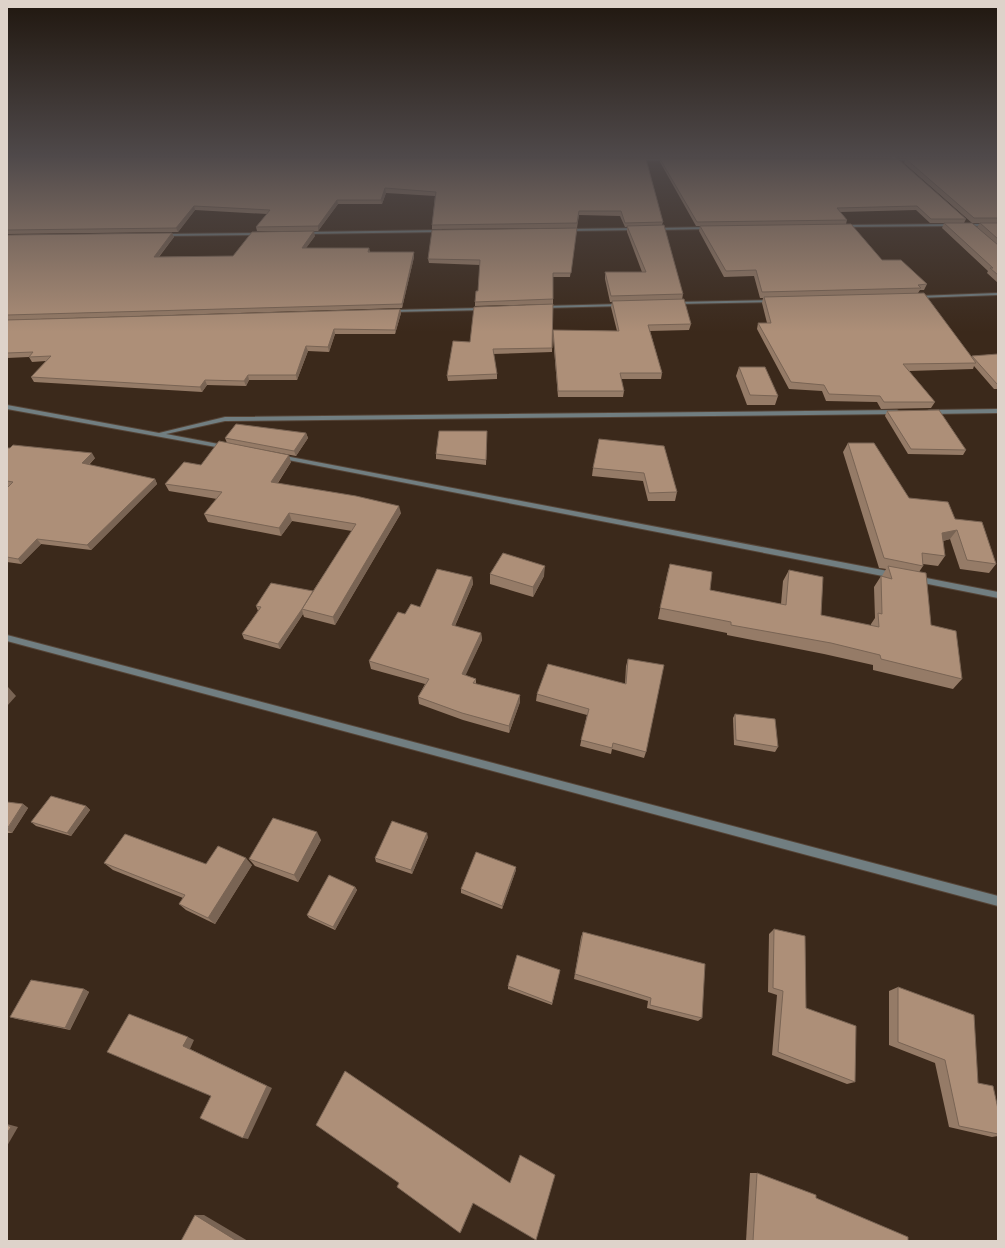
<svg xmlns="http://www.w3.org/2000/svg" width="1005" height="1248" font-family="Ubuntu,sans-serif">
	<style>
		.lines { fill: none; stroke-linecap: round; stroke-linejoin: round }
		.street-casing { stroke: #554437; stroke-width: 2 }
		.secondary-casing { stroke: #554437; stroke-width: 2 }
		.street { fill: #717e81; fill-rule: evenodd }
		.secondary { fill: #97acb0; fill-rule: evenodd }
		.wall { fill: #957b67 }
		.shaded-wall { fill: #796454 }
		.building { fill: #ad8f78; stroke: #796454 }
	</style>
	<rect width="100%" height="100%" fill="#3b291b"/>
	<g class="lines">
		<defs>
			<g id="street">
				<polygon points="635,159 671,159 673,160 634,161"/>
				<polygon points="889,159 915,159 917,160 888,161"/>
				<polygon points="953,224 954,226 843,227 841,226 843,225"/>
				<polygon points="965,224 998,224 998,226 964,226"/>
				<polygon points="709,227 710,229 655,230 653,229 655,228"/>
				<polygon points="637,228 638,230 567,231 565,230 567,229"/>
				<polygon points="441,230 442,232 305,234 303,233 305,232"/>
				<polygon points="261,233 262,235 163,236 161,235 163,234"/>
				<polygon points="998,293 998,295 917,298 915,297 917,296"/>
				<polygon points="773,300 775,301 775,302 675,304 673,303 675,302"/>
				<polygon points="621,304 623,305 623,306 543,308 541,307 543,306"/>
				<polygon points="483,308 485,308 485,310 391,312 389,311 391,310"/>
				<polygon points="7,405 159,433 225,417 897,410 900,412 897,414 225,421 166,434 229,446 229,448 227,449 7,409"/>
				<polygon points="998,409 998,413 929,414 926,412 929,410"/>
				<polygon points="280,455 893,572 897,575 893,578 278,458 277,457"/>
				<polygon points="916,576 998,592 998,598 913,581 912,579"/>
				<polygon points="7,635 998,896 998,906 7,641"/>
			</g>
			<polygon id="secondary" points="892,157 895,157 904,168 902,168"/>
		</defs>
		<!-- street casing -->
		<use href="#street" class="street-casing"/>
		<!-- secondary casing -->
		<use href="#secondary" class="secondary-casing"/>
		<!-- street -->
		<use href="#street" class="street"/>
		<!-- secondary -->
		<use href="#secondary" class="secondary"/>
	</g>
	<!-- wall -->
	<g class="wall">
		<polygon points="7,157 646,159 663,222 662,225 683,294 682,300 691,324 689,330 650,331 662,373 661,379 621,379 624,391 623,397 558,397 553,336 553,330 617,331 611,307 612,302 610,302 605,279 605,272 642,272 627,232 627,227 625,227 620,216 579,215 577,228 432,229 432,225 435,196 386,193 382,204 338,204 318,231 257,231 256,227 267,214 195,210 178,232 7,234"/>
		<polygon points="657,157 891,157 891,158"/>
		<polygon points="897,157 998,157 998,159 899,158"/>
		<polygon points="660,159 898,159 966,219 964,223 930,223 916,210 840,212 847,220 846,224 882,260 927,284 924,290 920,290 918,293 972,357 972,356 998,354 998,389 994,389 974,366 973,369 909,371 935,402 931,408 881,409 877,402 826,401 822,391 789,389 757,329 758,323 767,323 762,303 763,298 760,298 754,276 724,277 699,231 700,226 696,226 660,162"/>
		<polygon points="906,159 998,159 998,283 987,273 988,271 942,228 944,223 977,227 980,223 972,223 904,163"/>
		<polygon points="172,233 174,237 159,257 233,256 315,236 306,248 369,248 370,252 414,252 414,257 402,308 7,320 7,235"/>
		<polygon points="576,233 570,277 553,277 553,304 475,306 475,302 478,291 480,265 429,263 428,259"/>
		<polygon points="553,304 552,352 493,354 497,374 497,379 448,381 447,376 470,342"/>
		<polygon points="400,309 401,313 395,334 335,334 329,352 308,351 297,380 249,380 246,386 207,385 202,392 34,382 31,377 46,361 32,362 29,357 7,358 7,320"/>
		<polygon points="739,367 778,396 775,405 747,405 736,376"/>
		<polygon points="887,411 966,450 963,455 908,454 885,416"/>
		<polygon points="487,431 486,465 436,459 436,454"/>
		<polygon points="306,433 308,438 296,456 227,443 225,438"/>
		<polygon points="848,443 909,498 955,519 996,564 989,573 960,569 950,539 943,541 945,556 938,566 923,564 923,566 919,572 931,625 962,679 953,689 873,670 873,665 824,654 727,635 727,633 658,619 667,575 670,564 710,590 781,604 783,581 789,570 821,615 871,626 871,624 875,618 874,587 881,576 882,576 886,569 879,568 843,452"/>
		<polygon points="664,446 677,492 675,501 648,501 643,481 592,476 593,468"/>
		<polygon points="7,448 95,458 89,465 155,479 157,484 91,550 41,544 21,564 7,562 7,488 9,486 7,486"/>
		<polygon points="291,462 278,483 401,513 335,625 304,617 303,614 280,649 244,639 242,634 258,611 256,606 313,591 352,531 292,521 281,536 208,522 204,514 217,499 169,491 165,484 201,465"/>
		<polygon points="490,574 544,576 533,597 490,584"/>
		<polygon points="472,577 473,584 455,626 481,633 482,640 465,675 476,679 476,684 520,702 509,733 463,720 419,704 418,697 425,684 371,669 369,661 405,614 420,607"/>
		<polygon points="628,659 646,752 644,758 612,749 611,754 580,746 587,715 536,701 537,694 625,684 626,666"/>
		<polygon points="735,714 778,747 775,752 734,745 733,718"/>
		<polygon points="7,802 23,804 28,808 12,833 7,833"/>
		<polygon points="86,806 90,810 71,836 36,826 31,822"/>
		<polygon points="428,837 412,874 376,862 375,858"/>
		<polygon points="321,840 298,882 255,866 249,859"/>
		<polygon points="104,863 206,864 252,865 215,924 186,910 179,904 183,898 113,870"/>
		<polygon points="516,867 516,870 502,909 461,893 461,889"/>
		<polygon points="355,887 357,890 335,930 309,918 307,915"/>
		<polygon points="774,929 806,1008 855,1082 847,1084 772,1055 777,995 768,992 769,934"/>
		<polygon points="583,932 702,1018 698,1021 647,1008 648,1001 574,979 581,937"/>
		<polygon points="560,970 552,1005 508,989 508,986"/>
		<polygon points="898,987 978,1083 998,1109 998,1136 992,1137 949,1127 935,1063 889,1045 889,991"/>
		<polygon points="84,989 89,992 70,1030 17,1019 10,1017"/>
		<polygon points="750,1173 757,1173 816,1198 908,1241 746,1241"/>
	</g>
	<!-- shaded-wall -->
	<g class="shaded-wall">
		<polygon points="385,188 386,193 382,204 381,200"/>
		<polygon points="337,200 338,204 318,231 318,226"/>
		<polygon points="194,206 195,210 178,232 176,228"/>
		<polygon points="314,231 315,236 303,252 302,248"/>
		<polygon points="172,233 174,237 155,261 154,257"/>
		<polygon points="414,252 414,257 402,308 402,304"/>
		<polygon points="400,309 401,313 395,334 395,330"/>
		<polygon points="334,329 335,334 329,352 328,347"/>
		<polygon points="306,346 308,351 297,380 296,375"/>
		<polygon points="248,375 249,380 246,386 244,381"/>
		<polygon points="205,380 207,385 202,392 200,387"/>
		<polygon points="306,433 308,438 296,456 294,451"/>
		<polygon points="92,453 95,458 85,468 82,463"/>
		<polygon points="289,455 291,462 273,490 271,482"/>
		<polygon points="155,479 157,484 91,550 87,545"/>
		<polygon points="399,506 401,513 335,625 333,617"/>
		<polygon points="289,513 292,521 281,536 279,528"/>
		<polygon points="957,530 950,539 935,543 942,533"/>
		<polygon points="37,539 41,544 21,564 18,559"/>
		<polygon points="545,566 544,576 533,597 533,587"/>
		<polygon points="472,577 473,584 452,632 452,625"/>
		<polygon points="302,609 303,614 280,649 278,644"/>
		<polygon points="481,633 482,640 463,681 462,674"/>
		<polygon points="8,687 16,696 7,706 7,689"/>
		<polygon points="520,695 520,702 509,733 509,726"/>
		<polygon points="23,804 28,808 12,833 7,830"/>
		<polygon points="86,806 90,810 71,836 67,833"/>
		<polygon points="317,832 321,840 298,882 294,875"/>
		<polygon points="427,833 428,837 412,874 411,870"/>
		<polygon points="246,858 252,865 215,924 208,918"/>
		<polygon points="516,867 516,870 502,909 502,906"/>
		<polygon points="355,887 357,890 335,930 333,927"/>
		<polygon points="84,989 89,992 70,1030 65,1028"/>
		<polygon points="188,1037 194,1040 190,1049 272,1088 248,1139 243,1138 183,1046"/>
		<polygon points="7,1124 18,1127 7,1146"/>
		<polygon points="474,1202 461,1232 460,1233 473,1203"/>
		<polygon points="195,1215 204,1215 248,1241 237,1241"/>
	</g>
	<!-- building -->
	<g class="building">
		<polygon points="7,157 646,159 663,222 625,223 621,211 579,211 577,223 432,225 436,192 385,188 381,200 337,200 318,226 256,227 270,210 194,206 176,228 7,230"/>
		<polygon points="660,159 898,159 966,219 931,219 917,206 837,208 847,220 697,222"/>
		<polygon points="906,159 998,159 998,218 974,218"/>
		<polygon points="944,223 972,223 998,245 998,275 990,268 993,268"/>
		<polygon points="980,223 998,223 998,239"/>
		<polygon points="851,224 882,260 901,260 927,284 918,285 921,288 762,292 756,270 726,271 700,226"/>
		<polygon points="664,225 683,294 611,296 605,272 646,272 627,226"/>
		<polygon points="577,228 571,273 553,273 553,299 475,302 476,291 478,291 480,260 428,259 432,230"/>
		<polygon points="314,231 302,248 369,248 368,252 414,252 402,304 7,315 7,235 172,233 154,257 233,256 252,232"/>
		<polygon points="924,293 976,363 903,364 935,402 884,402 880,396 829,394 824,385 791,382 758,323 771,323 764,297"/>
		<polygon points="684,299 691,324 648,325 662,373 620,373 624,391 558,391 553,330 619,331 612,301"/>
		<polygon points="553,304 552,348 493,349 497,374 447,376 453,341 470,342 474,307"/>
		<polygon points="400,309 395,330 334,329 328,347 306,346 296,375 248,375 244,381 205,380 200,387 31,377 51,356 29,357 33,352 7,353 7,320"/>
		<polygon points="998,354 998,384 997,384 972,356"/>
		<polygon points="739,367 765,367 778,396 750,395"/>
		<polygon points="939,410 966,450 911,449 887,411"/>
		<polygon points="236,424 306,433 294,451 225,438"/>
		<polygon points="439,431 487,431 486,460 436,454"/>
		<polygon points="599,439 664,446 677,492 649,493 644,473 593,468"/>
		<polygon points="219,441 289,455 271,482 356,496 399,506 333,617 302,609 356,524 289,513 279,528 204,514 222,492 165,484 184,462 201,465"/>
		<polygon points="848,443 874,443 909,498 948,502 955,519 982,522 996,564 967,560 957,530 942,533 945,556 922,553 923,566 884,558"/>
		<polygon points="13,445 92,453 82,463 155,479 87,545 37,539 18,559 7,557 7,488 13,482 7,481 7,448 10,448"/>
		<polygon points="503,553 545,566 533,587 490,574"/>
		<polygon points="670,564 712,572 710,590 786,605 789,570 823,577 821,615 879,627 878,613 882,614 881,576 892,579 888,566 926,573 931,625 956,631 962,679 881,659 880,655 831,643 731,625 731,622 660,608"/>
		<polygon points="437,569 472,577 452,625 481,633 462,674 476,679 473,683 520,695 509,726 462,713 418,697 429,679 369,661 398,612 405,614 411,604 420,607"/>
		<polygon points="271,583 313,591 302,609 278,644 242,634 261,607 256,606"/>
		<polygon points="628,659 664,665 646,752 613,743 612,748 581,740 589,709 537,694 548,664 626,684"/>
		<polygon points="735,714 775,719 778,747 736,740"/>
		<polygon points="51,796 86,806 67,833 31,822"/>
		<polygon points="7,802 23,804 7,829"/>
		<polygon points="273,818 317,832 294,875 249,859"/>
		<polygon points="392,821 427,833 411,870 375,858"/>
		<polygon points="125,834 206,864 218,846 246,858 208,918 179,904 185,895 104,863"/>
		<polygon points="476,852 516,867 502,906 461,889"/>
		<polygon points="329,875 355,887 333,927 307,915"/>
		<polygon points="774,929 805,936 806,1008 856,1026 855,1082 778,1052 783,991 773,988"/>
		<polygon points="583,932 705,964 702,1018 650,1005 651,998 575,974"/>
		<polygon points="517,955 560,970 552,1003 508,986"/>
		<polygon points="31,980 84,989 65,1028 10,1017"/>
		<polygon points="898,987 974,1015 978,1083 993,1086 998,1109 998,1134 959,1126 945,1060 898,1042"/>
		<polygon points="129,1014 188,1037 183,1046 267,1086 243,1138 200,1118 211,1096 107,1052"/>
		<polygon points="345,1071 510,1183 520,1155 555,1175 536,1240 473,1203 460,1233 397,1187 399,1183 316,1125"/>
		<polygon points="7,1125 11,1127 7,1133"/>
		<polygon points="757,1173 816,1195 816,1198 908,1237 908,1241 753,1241"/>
		<polygon points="195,1215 237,1241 181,1241"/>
	</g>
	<!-- sky -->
	<linearGradient id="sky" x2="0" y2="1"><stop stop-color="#20170f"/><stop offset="0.47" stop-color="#4f494a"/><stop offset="1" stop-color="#4f494a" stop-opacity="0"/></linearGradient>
	<rect width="1005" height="332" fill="url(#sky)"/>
	<!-- border -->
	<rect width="1005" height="1248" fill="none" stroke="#ded3ca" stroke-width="16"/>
</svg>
